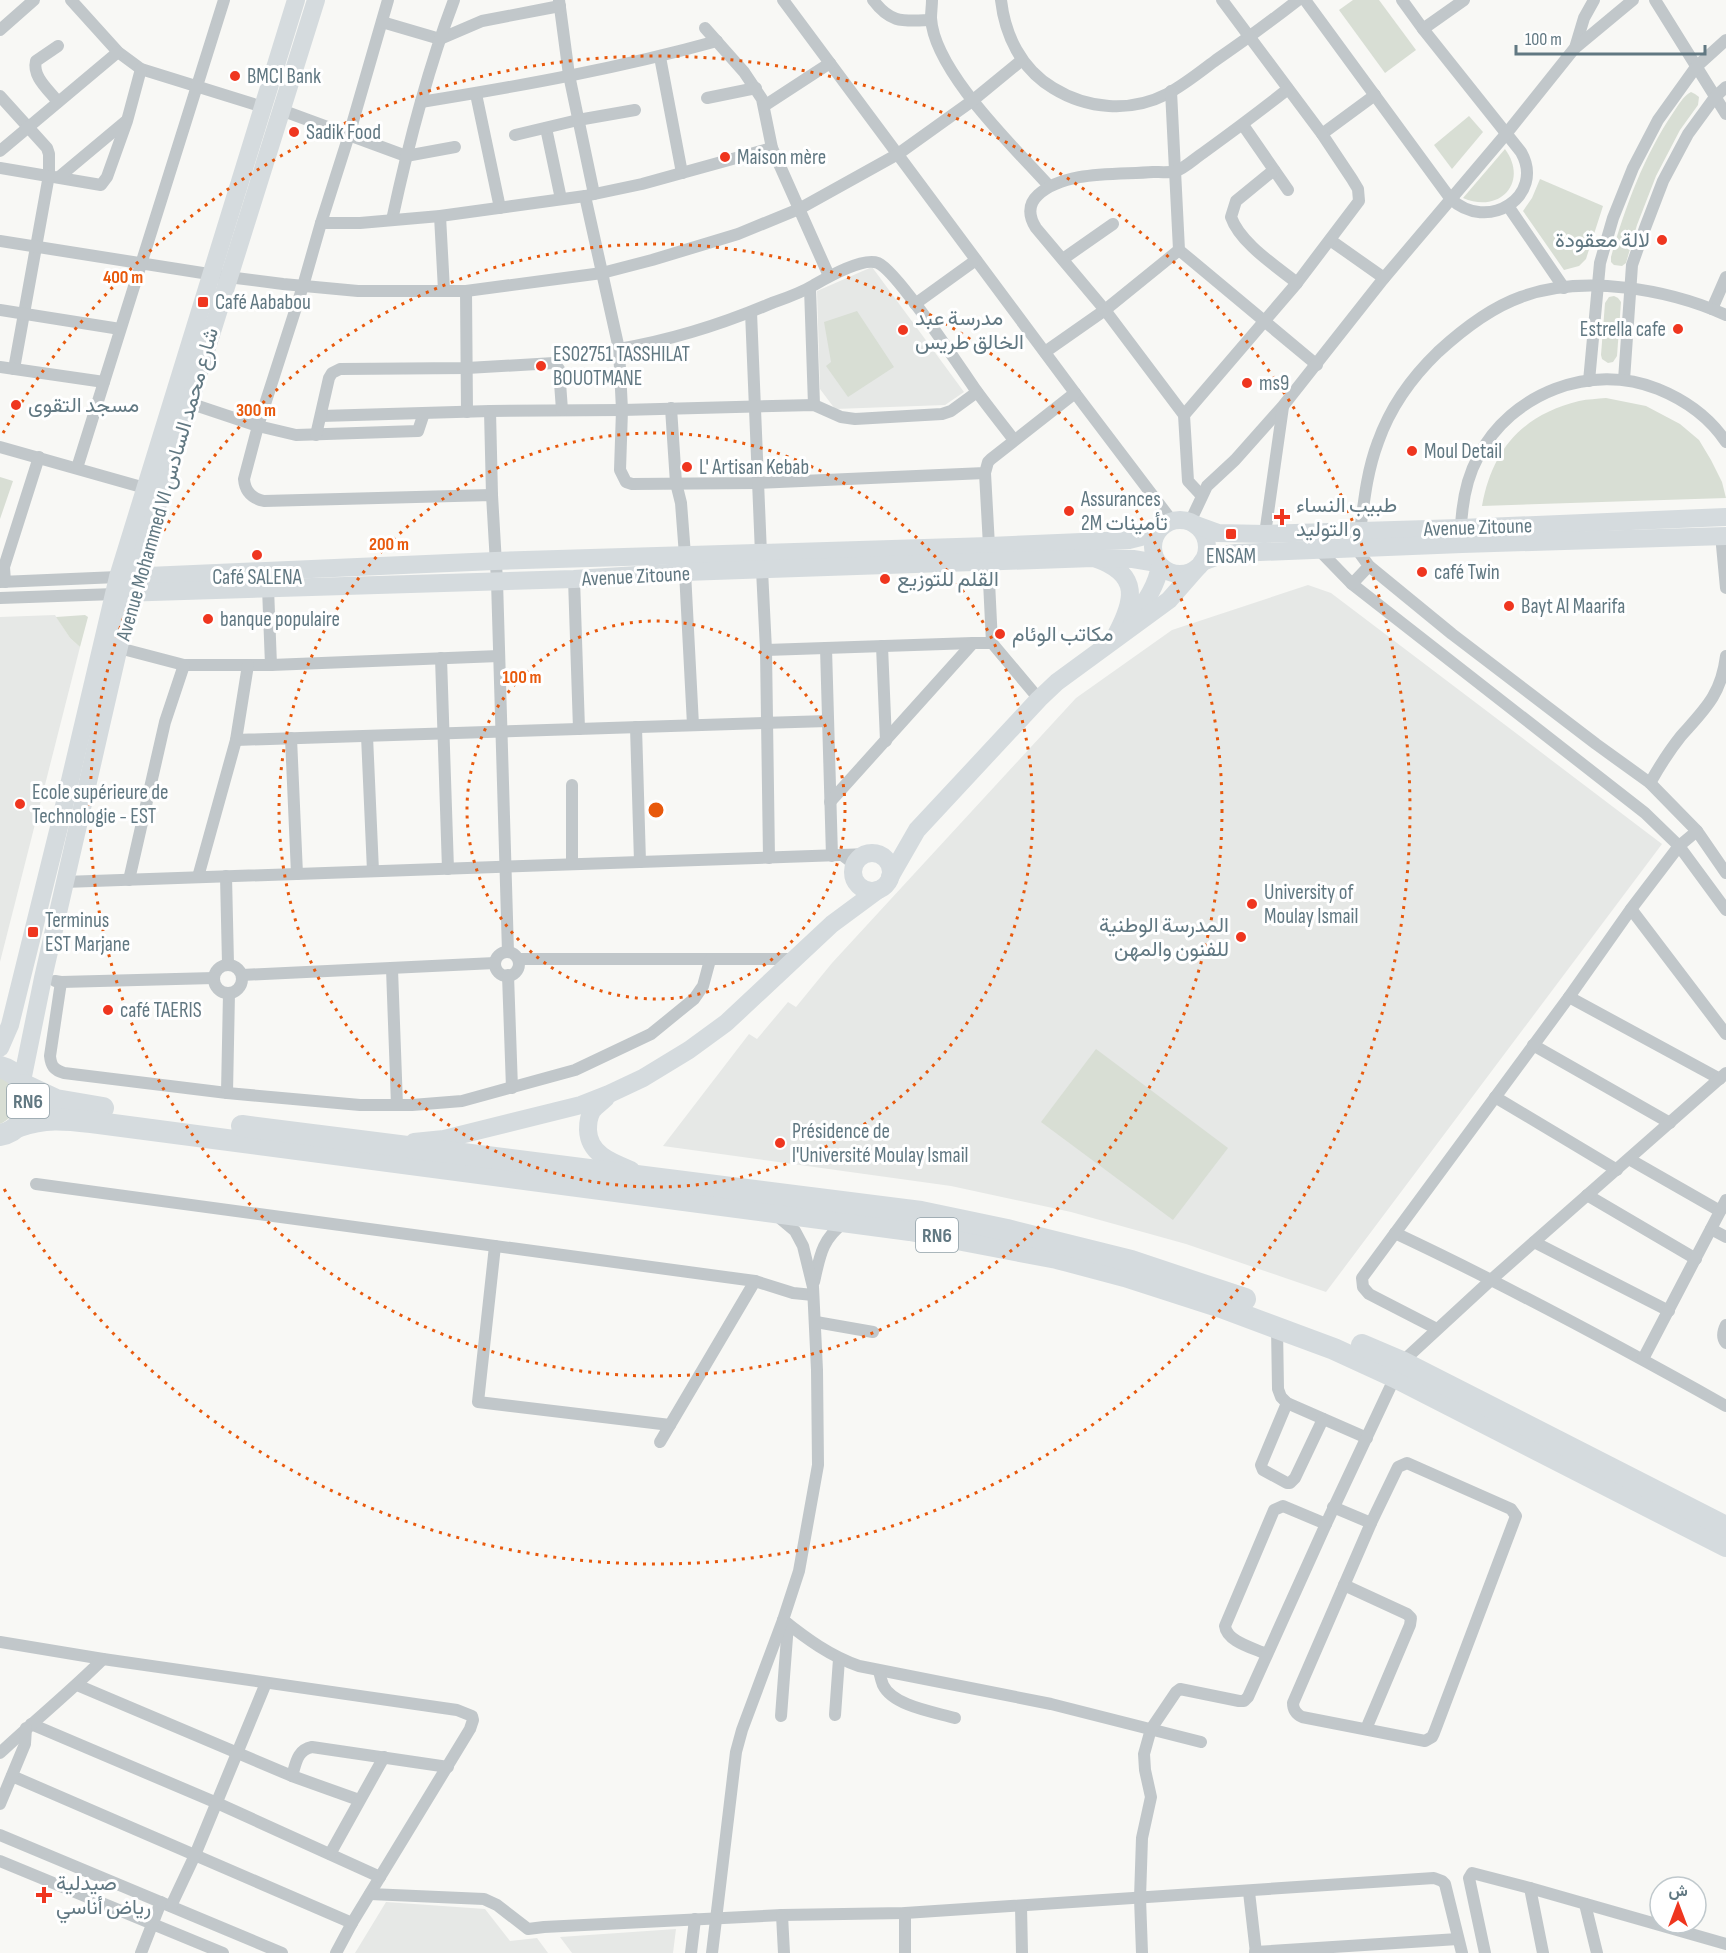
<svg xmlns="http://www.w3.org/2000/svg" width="1726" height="1953" font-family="'Sofia Sans Condensed',Vazirmatn,sans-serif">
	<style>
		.built { fill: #e6e8e6 }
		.green { fill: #d8ded4 }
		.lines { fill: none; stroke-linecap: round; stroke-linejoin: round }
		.street { stroke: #c1c7ca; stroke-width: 12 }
		.secondary { stroke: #d5dbde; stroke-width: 18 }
		.highway { stroke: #d5dbde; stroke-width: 22 }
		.ring { fill: none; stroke: #e8590c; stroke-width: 3; stroke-dasharray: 3 6 }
		.poi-dot { fill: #ef361f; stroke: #fff; stroke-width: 2 }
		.labels { text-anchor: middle; stroke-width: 6; stroke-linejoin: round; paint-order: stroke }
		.shield { fill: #fff; stroke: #90a0a8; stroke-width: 1.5 }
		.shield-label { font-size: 20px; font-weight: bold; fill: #617882 }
		.poi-label { font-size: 21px; fill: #617882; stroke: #fff; text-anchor: start }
		.street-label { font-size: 21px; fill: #617882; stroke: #fff }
		.centre { fill: #e8590c; stroke: #fff; stroke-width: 3 }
		.ring-label { font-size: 18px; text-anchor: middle; font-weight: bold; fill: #e8590c; stroke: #fff; stroke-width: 6; stroke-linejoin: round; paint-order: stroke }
	</style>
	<rect width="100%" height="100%" fill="#f8f8f5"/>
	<!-- built -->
	<g class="built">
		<polygon points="872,267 964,392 945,405 835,409 820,389 817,291"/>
		<polygon points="1308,585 1331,593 1662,844 1326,1292 1186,1244 1071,1212 951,1186 663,1146 749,1034 757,1039 788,1002 796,1007 832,963 1076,698 1172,630"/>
		<polygon points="55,615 70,638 80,647 0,962 0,617"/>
		<polygon points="386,1902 485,1909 510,1941 537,1938 548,1953 355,1953"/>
		<polygon points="676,1929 673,1953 572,1953 560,1937"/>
	</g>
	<!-- green -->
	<g class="green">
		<polygon points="1353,0 1379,0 1416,50 1385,73 1339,10"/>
		<path d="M1691 92 1695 94 1699 97 1698 105 1680 130 1656 176 1637 225 1626 263 1622 266 1614 265 1611 262V257C1625 207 1644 156 1673 113 1678 106 1683 96 1691 92Z"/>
		<polygon points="1469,116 1483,132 1452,169 1434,145"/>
		<path d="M1505 149C1529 182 1500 214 1463 198Z"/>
		<polygon points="1540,179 1603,206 1586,259 1579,266 1564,270 1523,211 1532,198"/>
		<polygon points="1614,296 1618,298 1621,302 1617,356 1613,362 1608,363 1602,359 1601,355 1605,303 1609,297"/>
		<polygon points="857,311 894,367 848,397 826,366 831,362 824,322"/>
		<path d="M1606 398 1646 406 1680 424 1699 440 1711 460 1722 482 1726 498 1482 506C1492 450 1522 415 1579 401 1588 399 1597 399 1606 398Z"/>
		<polygon points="0,477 13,481 0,519"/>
		<polygon points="85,615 88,617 80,647 70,638 56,617"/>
		<polygon points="1096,1049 1228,1148 1173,1220 1041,1122"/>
		<path d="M0 1072 19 1093C16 1108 15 1117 0 1124Z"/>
	</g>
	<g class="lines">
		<!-- street -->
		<g class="street">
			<polyline points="71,0 118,52 141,69 263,107"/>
			<path d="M388 0 349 135 321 223 303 286 258 426 244 479C245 491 251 498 264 501L492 495 497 581 508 952"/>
			<polyline points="559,0 569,75 594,194"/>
			<polyline points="783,0 1075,393 1172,521"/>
			<path d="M873 0C891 24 903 21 931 20"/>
			<path d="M932 0C932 6 931 12 931 18 934 71 1014 147 1049 186"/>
			<path d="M1001 0C1005 35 1021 69 1053 88 1087 109 1130 113 1167 94 1184 85 1200 72 1216 60 1244 41 1271 21 1298 0"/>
			<path d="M1305 0 1450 198C1487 234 1546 196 1521 152L1423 29 1402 0"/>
			<polyline points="1655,0 1726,114"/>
			<polyline points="382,22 440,39 482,21 560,6"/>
			<polyline points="705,28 744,72 762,99 772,148 829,276"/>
			<polyline points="1423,29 1464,0"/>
			<polyline points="0,30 34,0"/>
			<path d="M58 46 36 61C32 77 49 90 58 102"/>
			<polyline points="1575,48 1584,18 1594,0"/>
			<polyline points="660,57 682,173"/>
			<polyline points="1171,91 1179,250 1317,365"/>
			<polyline points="476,94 500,208"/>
			<polyline points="0,96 47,148 49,154 49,175 14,369"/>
			<polyline points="707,98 756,88"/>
			<path d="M421 102C520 86 620 68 717 41"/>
			<polyline points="764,106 830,63"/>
			<polyline points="281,110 406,156 455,147"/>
			<polyline points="1243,125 1288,190"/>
			<polyline points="546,128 561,199"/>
			<polyline points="1322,134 1375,95"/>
			<polyline points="515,135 578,120 635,110"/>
			<polyline points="0,151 118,52"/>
			<polyline points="0,168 101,185 107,177 127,121 141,69"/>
			<path d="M1274 170 1236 201 1231 217C1240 243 1276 266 1297 283"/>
			<polyline points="59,177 126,121"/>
			<polyline points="585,196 619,349 622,410 620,470 626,482 632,484 758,483 985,473 988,462 991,459 1075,393"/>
			<polyline points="1508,206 1564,288"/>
			<polyline points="440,216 444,290"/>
			<path d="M392 220C408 145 427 71 454 0"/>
			<polyline points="321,223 360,223 440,216 585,196 642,184 772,148"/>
			<polyline points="1330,240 1384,278"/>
			<polyline points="0,241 228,277 283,284 358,291 466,291 602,273 652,260 738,234 799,209 898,154 972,101 1022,60"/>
			<polyline points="1063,259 1113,224"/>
			<polyline points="810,288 814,405"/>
			<polyline points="466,291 467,412"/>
			<polyline points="915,304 976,260"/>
			<polyline points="1712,309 1726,277"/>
			<polyline points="0,310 120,329"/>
			<polyline points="751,312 761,554"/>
			<path d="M619 349C672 340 723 324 772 303 786 298 801 293 814 285 828 277 863 257 878 263 898 272 959 366 975 389 988 407 1001 423 1014 440"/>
			<polyline points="1045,352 1105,310 1179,250"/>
			<polyline points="0,367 104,382"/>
			<polyline points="1624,380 1632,265 1645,228 1663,181 1688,134 1715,97 1726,87"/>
			<polyline points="1589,381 1600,263 1613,218 1633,168 1658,120 1696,67 1726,40"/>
			<polyline points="189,403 258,426 296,435 418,431 424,413"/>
			<polyline points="671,408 676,483 681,503 685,555"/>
			<polyline points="490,411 492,495"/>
			<polyline points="1184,415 1297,283 1359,201 1358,189 1352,179 1322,134 1222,0"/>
			<polyline points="321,416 490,411 622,410 814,405 841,417 855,419 942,414 951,411 977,392"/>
			<polyline points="316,435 329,378 332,373 340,369 467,368 554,363 559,369 562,410"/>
			<polyline points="0,447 145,488"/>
			<polyline points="77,468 224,0"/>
			<polyline points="985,473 989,546"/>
			<path d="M1201 495 1188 481 1184 415 1105 310 1036 228C1029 217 1027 205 1038 195 1065 170 1118 175 1153 172 1160 172 1170 173 1176 171 1185 168 1195 158 1203 153 1232 132 1260 111 1288 89"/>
			<polyline points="1190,522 1207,486 1235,460 1283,406 1384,278 1506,134 1574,49 1633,0"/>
			<path d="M1461 528C1462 503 1466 479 1478 457 1511 393 1591 362 1658 389 1685 400 1710 418 1726 442"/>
			<path d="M1360 532C1364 501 1367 471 1378 442 1390 408 1412 377 1438 352 1462 330 1490 308 1521 297 1583 274 1668 289 1726 315"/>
			<polyline points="1265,534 1283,407"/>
			<polyline points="1721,535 1726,588"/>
			<polyline points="1356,548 1369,566 1452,634 1596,744 1650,783 1697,831 1726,873"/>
			<polyline points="1319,550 1352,584 1645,813 1679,846 1726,910"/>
			<polyline points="988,561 992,643 1039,699"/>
			<polyline points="762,570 766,650 769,858"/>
			<polyline points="685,572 693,725"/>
			<polyline points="574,579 579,729"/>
			<polyline points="0,582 118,577"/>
			<polyline points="5,582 4,567 39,457"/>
			<polyline points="1352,584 1369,566"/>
			<polyline points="268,588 271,665"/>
			<polyline points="0,598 115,594"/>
			<polyline points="882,646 886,741"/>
			<polyline points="119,648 184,665 271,665 499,656"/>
			<polyline points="826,648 832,856"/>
			<polyline points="766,650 973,643"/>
			<polyline points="441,658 448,869"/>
			<polyline points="636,727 640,862"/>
			<polyline points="367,736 373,871"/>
			<polyline points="291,738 297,874"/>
			<polyline points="236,740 828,721"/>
			<path d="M1650 783C1659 767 1669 751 1681 736 1705 709 1721 695 1726 656"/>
			<polyline points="572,785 572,864"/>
			<polyline points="830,802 973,643 992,643"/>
			<polyline points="842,855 850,861 853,870"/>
			<polyline points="226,876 228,964"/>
			<polyline points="198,877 236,740 248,665"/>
			<polyline points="129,880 165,722 184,665"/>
			<polyline points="64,882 869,854"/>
			<polyline points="1631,909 1726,1034"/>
			<circle cx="507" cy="964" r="12"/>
			<polyline points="519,959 796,959"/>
			<circle cx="228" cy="979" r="14"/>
			<polyline points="392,969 397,1105"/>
			<polyline points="242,975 495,963"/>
			<polyline points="508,975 512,1088"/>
			<polyline points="55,981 61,982 214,978"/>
			<path d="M61 982 50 1056C51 1066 54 1070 64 1073L227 1093 360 1105H412L462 1101 575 1070 651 1034 694 999 703 986 710 960"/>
			<polyline points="1569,997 1720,1079"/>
			<polyline points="1533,1045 1670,1123"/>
			<polyline points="227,1093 229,993"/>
			<polyline points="1495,1097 1617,1170"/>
			<polyline points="1629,1159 1720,1211"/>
			<polyline points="36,1184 755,1281 793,1293 813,1295"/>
			<polyline points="1587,1195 1696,1259"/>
			<polyline points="1711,1229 1726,1237"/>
			<path d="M1395 1233C1508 1286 1617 1345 1726 1406"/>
			<polyline points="1534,1242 1669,1311"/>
			<polyline points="495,1246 478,1402 670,1425"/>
			<path d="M814 1282C820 1255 822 1239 845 1222"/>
			<polyline points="816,1322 873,1332"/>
			<path d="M1726 1325C1723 1331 1721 1337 1726 1343"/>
			<polyline points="1277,1327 1278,1389 1281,1397 1287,1403 1367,1438"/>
			<polyline points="1437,1329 1369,1294 1363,1287 1362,1278 1569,997 1631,909 1679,846 1697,831"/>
			<polyline points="1643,1359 1726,1200"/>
			<polyline points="1402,1362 1492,1279 1726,1073"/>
			<polyline points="1287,1403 1261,1465 1263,1470 1287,1483 1290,1483 1295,1478 1323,1419"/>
			<polyline points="660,1442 755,1281"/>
			<path d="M1407 1463 1511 1509 1516 1516 1434 1733 1432 1737 1425 1741 1302 1717C1296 1714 1293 1710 1293 1703L1371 1523 1398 1467Z"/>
			<polyline points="1333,1507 1371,1523"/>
			<polyline points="1344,1585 1407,1614 1411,1618 1410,1625 1366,1729"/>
			<path d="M783 1620C807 1639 830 1656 859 1666L1051 1704 1201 1742"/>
			<polyline points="0,1642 103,1659 457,1710 472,1716 473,1720 470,1729 352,1923 336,1953"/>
			<path d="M1266 1654C1254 1648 1227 1642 1225 1626L1274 1510 1283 1506 1326 1524"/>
			<path d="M879 1671C880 1675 881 1680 883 1685 893 1706 934 1712 955 1718"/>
			<polyline points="77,1685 292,1776 359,1800"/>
			<polyline points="835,1715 839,1659"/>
			<polyline points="781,1716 788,1624"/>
			<polyline points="31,1724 217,1803 380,1877"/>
			<path d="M0 1753C34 1721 70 1692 103 1659"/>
			<polyline points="12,1776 352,1923"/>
			<path d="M292 1776C296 1763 297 1750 312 1747L448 1767"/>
			<polyline points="0,1804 25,1744 26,1728"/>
			<polyline points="0,1835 282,1953"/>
			<polyline points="330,1854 384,1757"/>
			<polyline points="0,1861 223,1953"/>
			<polyline points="1530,1888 1543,1953"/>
			<polyline points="1249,1892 1256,1953"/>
			<polyline points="370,1894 484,1899 497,1905 528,1929 544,1927 782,1915 905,1913 1434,1878 1442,1881 1445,1884 1462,1953"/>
			<polyline points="1585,1904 1597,1953"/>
			<polyline points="171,1906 195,1855 266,1683"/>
			<polyline points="1021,1906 1022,1953"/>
			<polyline points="905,1913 905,1953"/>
			<polyline points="782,1915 784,1953"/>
			<polyline points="1255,1952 1458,1939"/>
			<polyline points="141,1953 161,1902"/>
			<polyline points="691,1953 695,1919"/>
			<polyline points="712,1953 736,1752 742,1730 783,1620 799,1571 818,1465 817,1370 813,1287 803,1246 795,1231 776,1215"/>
			<polyline points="1142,1953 1140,1898 1142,1838 1151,1797 1145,1770 1144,1754 1151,1729 1176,1692 1180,1689 1239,1701 1244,1701 1248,1697 1326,1524 1395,1377"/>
			<polyline points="1485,1953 1469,1878 1472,1873 1530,1888 1726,1944"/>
		</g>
		<!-- secondary -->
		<g class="secondary">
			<circle cx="1180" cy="547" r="27"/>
			<polyline points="1196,525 1218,533 1265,534 1461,528 1726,517"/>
			<path d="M1097 559C1141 575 1134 601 1116 635"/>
			<polyline points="1202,562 1221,555 1236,553 1462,544 1726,536"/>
			<polyline points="125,577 495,561 989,546 1129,540 1145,536 1159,529"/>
			<polyline points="120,593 574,579 685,572 1093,558 1133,559 1157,563"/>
			<path d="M1132 621C1144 603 1156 588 1160 566"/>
			<circle cx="872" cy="872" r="19"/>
			<polyline points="890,877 917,830 1039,699 1057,682 1169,600 1197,568"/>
			<polyline points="0,1048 10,1025 60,823 118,577 296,0"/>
			<polyline points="22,1081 43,978 135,577 316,0"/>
			<path d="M606 1098C602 1102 596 1106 592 1111 589 1116 588 1124 588 1130 589 1154 611 1162 631 1170"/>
			<polyline points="414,1142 444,1139 581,1105 609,1094 643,1078 689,1050 726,1023 832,924 878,890"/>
		</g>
		<!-- highway -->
		<g class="highway">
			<path d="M0 1067C35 1076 37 1128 0 1135"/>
			<polyline points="24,1085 56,1100 103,1108"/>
			<path d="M19 1126C45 1117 64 1119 91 1122L910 1230 1057 1258 1125 1276 1221 1307 1334 1349 1395 1377 1726 1546"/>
			<polyline points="242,1126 921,1212 1007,1230 1131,1261 1245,1299"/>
			<polyline points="1362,1345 1402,1362 1726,1527"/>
		</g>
	</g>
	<!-- distance rings -->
	<g class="ring">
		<circle cx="656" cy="810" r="189"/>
		<circle cx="656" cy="810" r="377"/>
		<circle cx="656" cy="810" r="566"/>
		<path d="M3 433A754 754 0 1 1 3 1187"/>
	</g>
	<!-- markers -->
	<g class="poi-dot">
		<circle cx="235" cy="76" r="6"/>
		<circle cx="294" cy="132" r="6"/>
		<circle cx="725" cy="157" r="6"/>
		<circle cx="1662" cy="240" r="6"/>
		<rect x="197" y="296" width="12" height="12" rx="3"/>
		<circle cx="1678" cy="329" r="6"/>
		<circle cx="903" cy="330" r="6"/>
		<circle cx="541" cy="366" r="6"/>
		<circle cx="1247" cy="383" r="6"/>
		<circle cx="16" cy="405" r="6"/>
		<circle cx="1412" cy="451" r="6"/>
		<circle cx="687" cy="467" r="6"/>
		<circle cx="1069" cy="511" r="6"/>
		<path d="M1279 508h6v6h6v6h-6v6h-6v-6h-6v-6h6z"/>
		<rect x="1225" y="528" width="12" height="12" rx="3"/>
		<circle cx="257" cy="555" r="6"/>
		<circle cx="1422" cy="572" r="6"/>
		<circle cx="885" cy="579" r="6"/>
		<circle cx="1509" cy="606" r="6"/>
		<circle cx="208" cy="619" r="6"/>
		<circle cx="1000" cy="634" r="6"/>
		<circle cx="20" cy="804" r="6"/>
		<circle cx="1252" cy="904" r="6"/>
		<rect x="27" y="926" width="12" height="12" rx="3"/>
		<circle cx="1241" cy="937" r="6"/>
		<circle cx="108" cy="1010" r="6"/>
		<circle cx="780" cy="1143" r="6"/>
		<path d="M41 1886h6v6h6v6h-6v6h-6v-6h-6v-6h6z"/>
	</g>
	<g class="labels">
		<!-- shield labels -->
		<g class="shield">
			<rect x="7" y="1084" width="42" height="34" rx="4.5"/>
			<rect x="916" y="1218" width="42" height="34" rx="4.5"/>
		</g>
		<g class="shield-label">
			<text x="28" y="1108">RN6</text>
			<text x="937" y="1242">RN6</text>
		</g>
		<!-- poi labels -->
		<g class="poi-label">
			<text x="247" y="83">BMCI Bank</text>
			<text x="306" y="139">Sadik Food</text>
			<text x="737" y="164">Maison mère</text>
			<text x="1650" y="247" text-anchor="end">لالة معقودة</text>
			<text x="215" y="309">Café Aababou</text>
			<text x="915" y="325">مدرسة عبد<tspan x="915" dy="24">الخالق طريس</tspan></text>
			<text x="1666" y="336" text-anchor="end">Estrella cafe</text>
			<text x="553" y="361">ES02751 TASSHILAT<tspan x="553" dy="24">BOUOTMANE</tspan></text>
			<text x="1259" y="390">ms9</text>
			<text x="28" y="412">مسجد التقوى</text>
			<text x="1424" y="458">Moul Detail</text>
			<text x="699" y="474">L' Artisan Kebab</text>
			<text x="1081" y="506">Assurances<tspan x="1081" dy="24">2M تأمينات</tspan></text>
			<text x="1296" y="512">طبيب النساء<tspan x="1296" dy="24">و التوليد</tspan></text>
			<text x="1231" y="563" text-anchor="middle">ENSAM</text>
			<text x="1434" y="579">café Twin</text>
			<text x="257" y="584" text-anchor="middle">Café SALENA</text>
			<text x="897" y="586">القلم للتوزيع</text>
			<text x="1521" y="613">Bayt Al Maarifa</text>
			<text x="220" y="626">banque populaire</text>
			<text x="1012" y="641">مكاتب الوئام</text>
			<text x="32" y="799">Ecole supérieure de<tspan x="32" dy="24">Technologie - EST</tspan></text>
			<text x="1264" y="899">University of<tspan x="1264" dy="24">Moulay Ismail</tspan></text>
			<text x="45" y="927">Terminus<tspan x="45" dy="24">EST Marjane</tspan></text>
			<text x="1229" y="932" text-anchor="end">المدرسة الوطنية<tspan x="1229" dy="24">للفنون والمهن</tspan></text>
			<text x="120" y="1017">café TAERIS</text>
			<text x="792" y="1138">Présidence de<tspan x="792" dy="24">l'Université Moulay Ismail</tspan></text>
			<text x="56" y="1890">صيدلية<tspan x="56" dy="24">رياض أناسي</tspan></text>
		</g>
		<!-- street labels -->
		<g class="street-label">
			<text transform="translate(167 484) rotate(-74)" y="7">Avenue Mohammed VI شارع محمد السادس</text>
			<text transform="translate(1478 527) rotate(-2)" y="7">Avenue Zitoune</text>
			<text transform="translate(636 576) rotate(-3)" y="7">Avenue Zitoune</text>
		</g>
	</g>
	<circle cx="656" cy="810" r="9" class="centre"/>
	<g class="ring-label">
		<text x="123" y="283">400 m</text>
		<text x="256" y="416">300 m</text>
		<text x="389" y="550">200 m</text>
		<text x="522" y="683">100 m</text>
	</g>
	<!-- north arrow -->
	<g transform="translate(1678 1905)"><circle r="28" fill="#ffffff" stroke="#c0c9cd" stroke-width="1.5"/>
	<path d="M0-4.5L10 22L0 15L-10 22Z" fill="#ef361f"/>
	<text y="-9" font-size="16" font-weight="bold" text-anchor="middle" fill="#617882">ش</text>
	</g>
	<!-- scale -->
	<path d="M1516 45v9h189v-9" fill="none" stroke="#617882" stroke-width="3"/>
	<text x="1525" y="45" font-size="18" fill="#617882" stroke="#ffffff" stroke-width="4.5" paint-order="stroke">100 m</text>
</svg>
